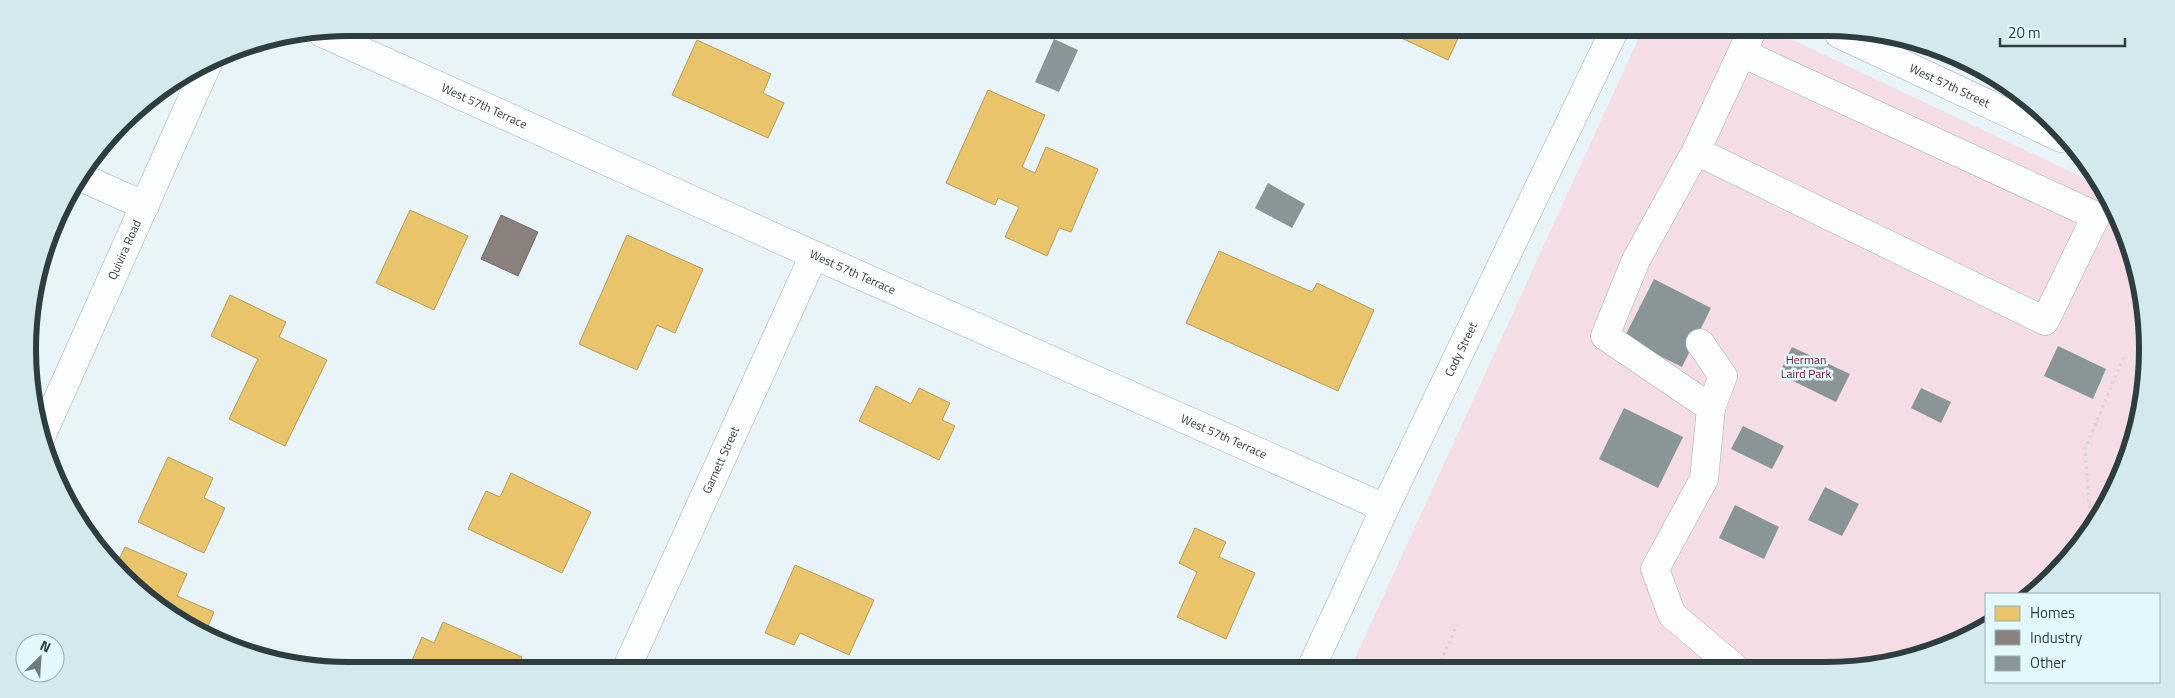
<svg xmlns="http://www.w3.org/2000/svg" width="2175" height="698" font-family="'Titillium Web',sans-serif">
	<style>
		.green { fill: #f4dde5 }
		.homes { fill: #e9c46a; stroke: #b19c5d }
		.industry { fill: #8a817c; stroke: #6e6d6a }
		.building { fill: #899597 }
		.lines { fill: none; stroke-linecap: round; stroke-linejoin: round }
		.minor-casing { stroke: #a3afb2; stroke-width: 29 }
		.path { stroke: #d0d4d5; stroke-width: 3; stroke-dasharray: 2.5 4; stroke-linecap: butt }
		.minor { stroke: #fcfdfe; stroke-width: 28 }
		.labels { text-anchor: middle; stroke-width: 5; stroke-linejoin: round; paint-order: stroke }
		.street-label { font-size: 12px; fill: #2e3d40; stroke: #e2f8fd }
		.park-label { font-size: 12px; fill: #6d1535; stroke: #e2f8fd }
		.rim { fill: none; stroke: #2e3d40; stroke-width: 6 }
	</style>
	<rect width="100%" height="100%" fill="#e8f4f7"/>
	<!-- green -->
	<polygon class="green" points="1641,33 1778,33 2099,185 2141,287 2141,412 2105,510 2038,591 2033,594 1986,594 1986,625 1968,637 1868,668 1351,667"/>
	<!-- homes -->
	<g class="homes">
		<polygon points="1396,32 1461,32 1448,60 1395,35"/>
		<polygon points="697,40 771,74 763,93 784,103 768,138 672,95"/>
		<polygon points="988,90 1045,115 1022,167 1035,173 1046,147 1098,169 1071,232 1059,228 1047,256 1005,237 1019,207 998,198 995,205 946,183"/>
		<polygon points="410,210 468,236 434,310 376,283"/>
		<polygon points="627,235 703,269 675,333 657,325 637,370 579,344"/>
		<polygon points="1219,251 1312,292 1317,283 1374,310 1338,391 1186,323"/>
		<polygon points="230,295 286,322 279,337 327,360 285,446 229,419 258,359 211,336"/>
		<polygon points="876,386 911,404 919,388 950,403 942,420 955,426 939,460 859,421"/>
		<polygon points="168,457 213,478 204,498 225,508 204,553 138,522"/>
		<polygon points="511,473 591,512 562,573 468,529 486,491 500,497"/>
		<polygon points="1195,528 1226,542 1219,557 1255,573 1226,639 1177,617 1197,572 1179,563"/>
		<polygon points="125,547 187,574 177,596 214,612 206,631 171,616 117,563"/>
		<polygon points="795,565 874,600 849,655 800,633 794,645 765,633"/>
		<polygon points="443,622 522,657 519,665 410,665 422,637 434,643"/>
	</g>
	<!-- industry -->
	<polygon class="industry" points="501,215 538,232 518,276 481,259"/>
	<!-- building -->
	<g class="building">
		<polygon points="1054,39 1078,50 1059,92 1035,82"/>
		<polygon points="1268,183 1305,204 1292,228 1255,208"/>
		<polygon points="1654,279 1711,308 1682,367 1624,338"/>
		<polygon points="2058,346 2106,369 2093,399 2044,376"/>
		<polygon points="1792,347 1850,374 1836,402 1779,374"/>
		<polygon points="1921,388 1951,402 1941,423 1911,408"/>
		<polygon points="1624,408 1683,437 1658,488 1599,459"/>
		<polygon points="1743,426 1784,446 1772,469 1731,449"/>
		<polygon points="1825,487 1859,504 1842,536 1808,520"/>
		<polygon points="1735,505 1779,527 1764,559 1719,538"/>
	</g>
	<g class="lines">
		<defs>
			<g id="minor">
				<path id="s1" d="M322 33 814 255 1385 508"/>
				<path id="s2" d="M1839 34 2061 138"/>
				<polyline points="1742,53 2096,216 2045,321 1696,151 1751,33"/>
				<polyline points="1696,151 1636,260 1605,336 1711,408 1704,479 1655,569 1672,615 1734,667"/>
				<polyline points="83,178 145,206"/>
				<polyline points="1700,343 1723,376 1711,408"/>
				<path id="s3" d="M41 437 208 63"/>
				<path id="s4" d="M628 665 814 255"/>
				<path id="s5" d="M1312 666 1385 508 1613 33"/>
			</g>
		</defs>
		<!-- minor casing -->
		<use href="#minor" class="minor-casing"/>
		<!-- path -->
		<g class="path">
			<polyline points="2097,519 2089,505 2085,449 2124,356"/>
			<polyline points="1438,667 1457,625"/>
		</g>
		<!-- minor -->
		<use href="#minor" class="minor"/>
	</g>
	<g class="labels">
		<!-- street labels -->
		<g class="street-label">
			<text dy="4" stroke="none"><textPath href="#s2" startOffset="122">West 57th Street</textPath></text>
			<text dy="4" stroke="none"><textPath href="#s1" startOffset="178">West 57th Terrace</textPath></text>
			<text dy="4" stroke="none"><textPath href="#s3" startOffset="205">Quivira Road</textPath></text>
			<text dy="4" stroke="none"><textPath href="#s1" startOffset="582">West 57th Terrace</textPath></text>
			<text dy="4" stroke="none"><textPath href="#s5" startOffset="350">Cody Street</textPath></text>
			<text dy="4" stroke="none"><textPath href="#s1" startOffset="988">West 57th Terrace</textPath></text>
			<text dy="4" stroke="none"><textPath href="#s4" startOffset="225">Garnett Street</textPath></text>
		</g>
		<!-- park labels -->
		<g class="park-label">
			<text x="1806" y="364">Herman<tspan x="1806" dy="14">Laird Park</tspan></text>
		</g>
	</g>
	<!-- crop -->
	<path d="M0 0H2175V698H0ZM349 36H1826A313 313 0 0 1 2139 349V349A313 313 0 0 1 1826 662H349A313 313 0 0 1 36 349V349A313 313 0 0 1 349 36Z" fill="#d4e9ee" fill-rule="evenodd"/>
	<path class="rim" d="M349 36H1826A313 313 0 0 1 2139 349V349A313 313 0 0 1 1826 662H349A313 313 0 0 1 36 349V349A313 313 0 0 1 349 36Z"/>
	<!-- legend -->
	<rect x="1985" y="593" width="175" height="90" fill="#e2f8fd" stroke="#9aadb1"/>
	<rect x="1995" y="606" width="25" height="15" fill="#e9c46a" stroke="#9aadb1"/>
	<text x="2030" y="618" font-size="15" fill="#2e3d40">Homes</text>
	<rect x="1995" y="630" width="25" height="15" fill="#8a817c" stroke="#9aadb1"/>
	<text x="2030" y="643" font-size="15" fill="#2e3d40">Industry</text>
	<rect x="1995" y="656" width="25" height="15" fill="#899597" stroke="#9aadb1"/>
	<text x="2030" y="668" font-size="15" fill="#2e3d40">Other</text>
	<!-- north arrow -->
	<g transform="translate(40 658) rotate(25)"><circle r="24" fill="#e2f8fd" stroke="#9aadb1"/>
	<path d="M0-4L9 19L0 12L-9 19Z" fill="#6f7d80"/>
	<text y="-8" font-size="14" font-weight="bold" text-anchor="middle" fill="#2e3d40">N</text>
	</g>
	<!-- scale -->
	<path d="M2000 38v8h125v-8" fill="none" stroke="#2e3d40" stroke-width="2.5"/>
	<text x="2008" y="38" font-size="15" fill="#2e3d40" stroke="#e2f8fd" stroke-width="4" paint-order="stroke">20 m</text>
</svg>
